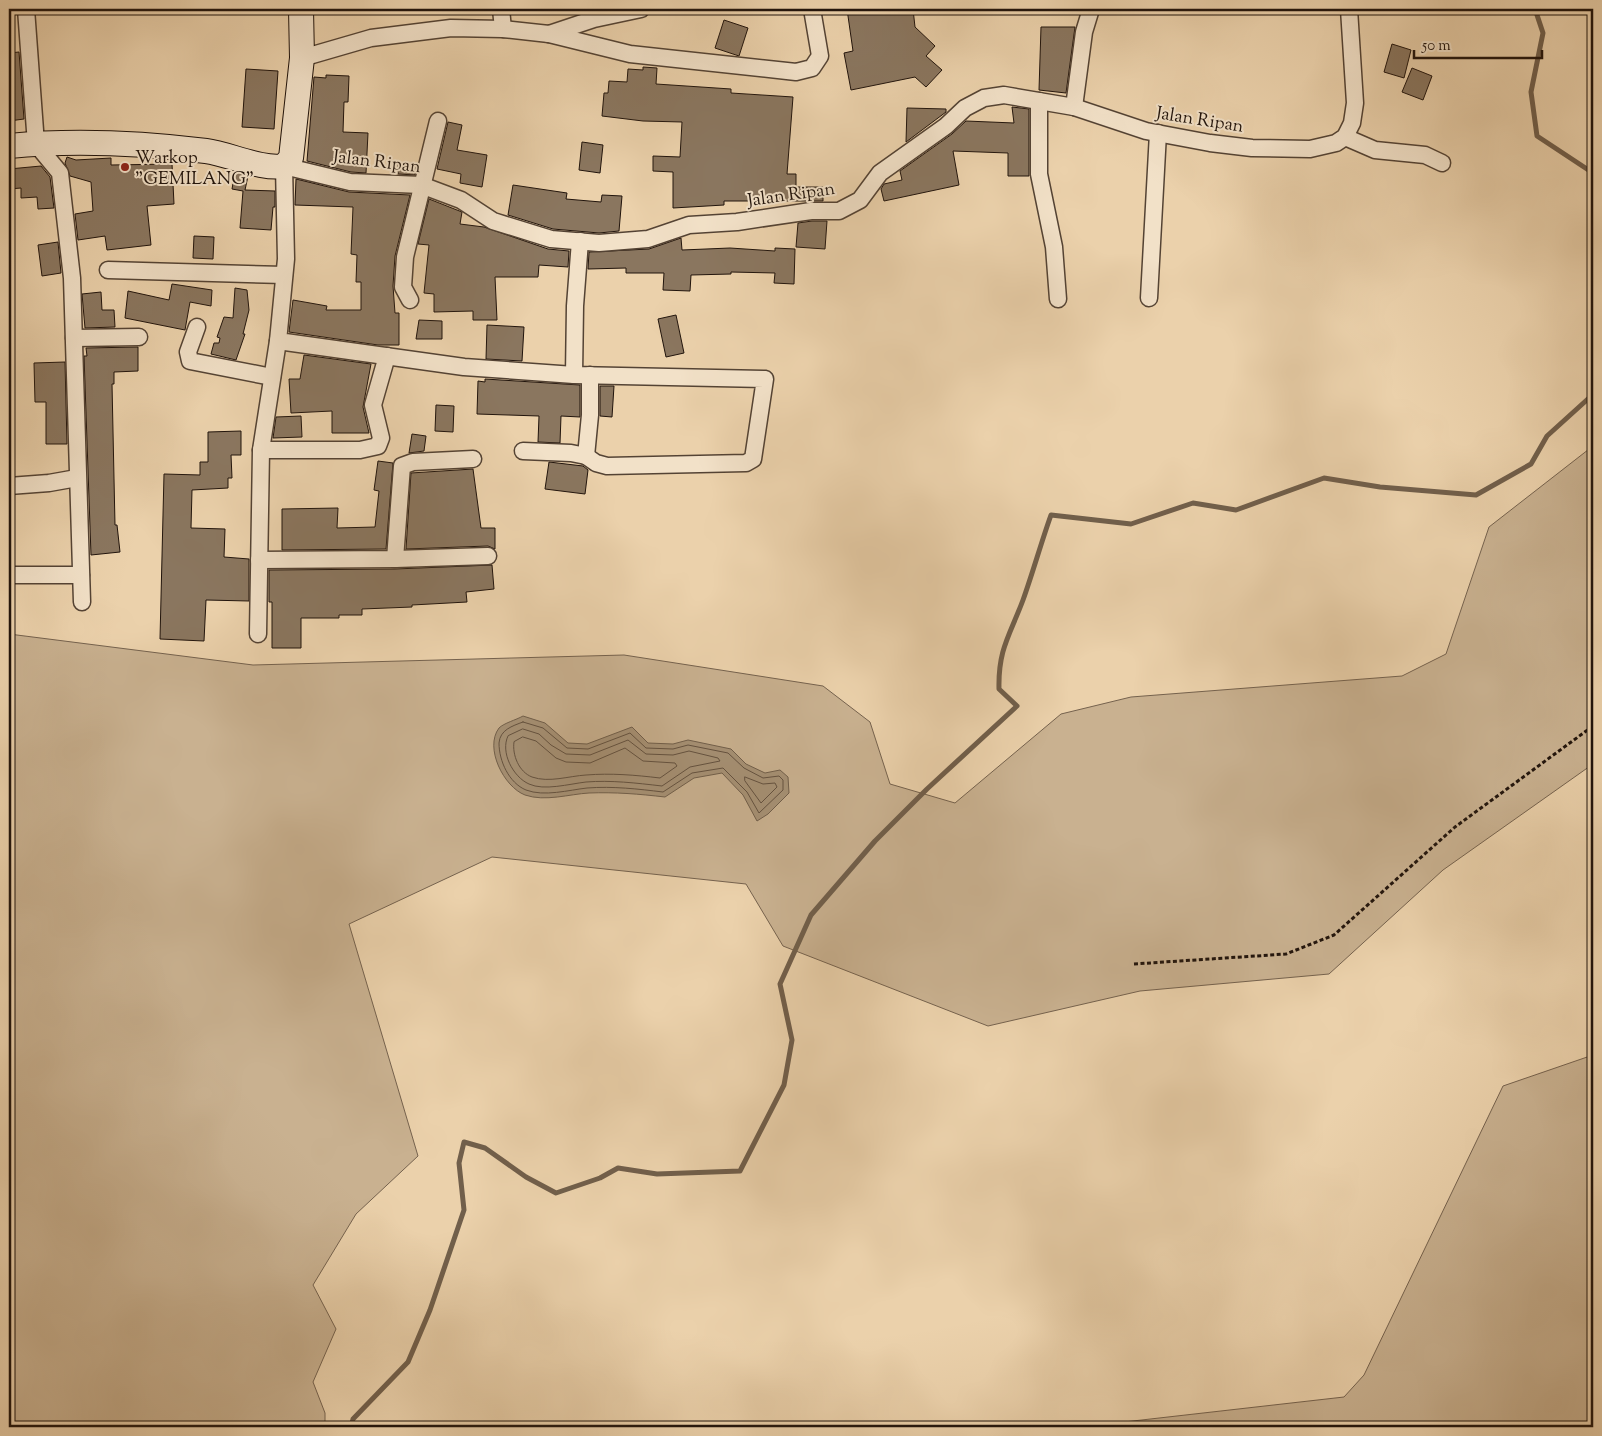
<svg xmlns="http://www.w3.org/2000/svg" width="1602" height="1436" font-family="'Sorts Mill Goudy',serif">
	<style>
		.green { fill: #c9b190; stroke: #75624e }
		.water { fill: #a69175; stroke: #715f4b }
		.lines { fill: none; stroke-linecap: round; stroke-linejoin: round }
		.shore { stroke: #645240; stroke-width: 1 }
		.stream { stroke: #715f4b; stroke-width: 5 }
		.building { fill: #8a765f; stroke: #21140c }
		.street-casing { stroke: #544334; stroke-width: 19 }
		.secondary-casing { stroke: #21140c; stroke-width: 26 }
		.path { stroke: #21140c; stroke-width: 3; stroke-dasharray: 4 2.5; stroke-linecap: butt }
		.street { stroke: #f2e1c8; stroke-width: 16 }
		.secondary { stroke: #f2e1c8; stroke-width: 24 }
		.poi-dot { fill: #8f2418; stroke: #f2e1c8; stroke-width: 2 }
		.labels { text-anchor: middle; stroke-width: 4; stroke-linejoin: round; paint-order: stroke }
		.street-label { font-size: 18px; fill: #21140c; stroke: #f2e1c8 }
		.poi-label { font-size: 18px; fill: #21140c; stroke: #f2e1c8; text-anchor: start }
	</style>
	<rect width="100%" height="100%" fill="#ebd1ab"/>
	<filter id="stains"><feTurbulence type="fractalNoise" baseFrequency=".004" numOctaves="4"/><feColorMatrix values="0 0 0 0 .2 0 0 0 0 .09 0 0 0 0 .02 0 0 0 .5 -.17"/></filter>
	<radialGradient id="worn" r=".72"><stop offset=".6" stop-color="#630" stop-opacity="0"/><stop offset="1" stop-color="#630" stop-opacity=".3"/></radialGradient>
	<!-- green -->
	<g class="green">
		<polygon points="1593,446 1593,764 1443,870 1329,974 1140,991 988,1026 783,946 746,884 492,857 349,924 418,1156 356,1214 313,1285 336,1329 313,1382 325,1413 325,1427 9,1427 9,634 253,665 624,655 823,686 870,722 890,784 955,803 1061,714 1131,697 1402,676 1446,654 1489,527"/>
		<polygon points="1593,1055 1593,1427 1080,1427 1344,1397 1364,1375 1503,1086"/>
	</g>
	<!-- water -->
	<path class="water" d="M523 716 545 723 568 743 587 744 632 727 648 743 673 744 688 740 731 749 746 764 765 773 780 770 788 777 789 793 768 814 757 821 743 795 722 773 694 778 665 797C639 794 615 792 589 793 570 794 545 802 525 795 504 787 484 748 499 728 504 723 516 720 523 716Z"/>
	<g class="lines">
		<!-- shore -->
		<g class="shore">
			<path d="M523 722 543 728 567 748 588 749 630 733 646 748 673 749 688 745 728 753 744 768 763 778 779 776 783 780V790L759 813 747 792 723 768 692 773 663 792C638 789 613 786 587 788 569 790 544 797 526 790 509 783 499 761 499 743 500 730 512 726 523 722Z"/>
			<path d="M523 729 539 734 551 745 566 754 590 755 628 740 646 754 673 755 689 751 718 758 720 761 690 767 662 786C636 783 611 780 586 782 569 784 544 791 529 784 513 777 500 752 508 736Z"/>
			<path d="M523 737 536 741 556 758 566 762 590 763 625 748 643 761 675 763 677 766 660 778C635 775 611 773 586 775 569 776 549 783 532 777 519 772 512 755 514 742Z"/>
			<polygon points="745,777 763,784 775,783 777,787 761,803 745,781"/>
		</g>
		<!-- stream -->
		<g class="stream">
			<polyline points="1535,9 1543,33 1531,92 1537,136 1593,173"/>
			<path d="M351 1427 353 1419 408 1362 430 1310 464 1210 459 1163 464 1142 485 1148 526 1177 556 1193 600 1178 618 1168 657 1174 740 1171 784 1085 792 1040 780 984 811 915 875 841 927 789 1017 706 999 689C998 649 1010 635 1023 600 1033 572 1041 543 1051 515L1131 524 1193 503 1236 510 1324 478 1380 487 1476 495 1531 464 1547 436 1589 398 1593 387"/>
		</g>
	</g>
	<!-- building -->
	<g class="building">
		<polygon points="847,9 913,9 915,27 935,46 926,56 942,70 926,87 915,77 851,90 844,53 853,51"/>
		<polygon points="724,20 748,28 739,56 715,48"/>
		<polygon points="1041,27 1075,27 1066,93 1039,90"/>
		<polygon points="1392,44 1411,50 1404,78 1384,72"/>
		<polygon points="19,52 24,119 9,121 9,53"/>
		<polygon points="643,67 657,68 656,84 731,89 731,93 793,97 787,174 796,174 796,187 823,187 823,201 724,201 724,205 673,208 673,172 653,171 653,156 680,157 682,122 643,121 602,116 604,93 608,93 609,81 627,82 628,69 643,70"/>
		<polygon points="1412,68 1432,76 1423,100 1402,92"/>
		<polygon points="246,69 278,71 274,129 242,127"/>
		<polygon points="326,75 349,76 348,102 344,102 343,132 368,133 366,173 351,172 307,161 314,77 326,78"/>
		<polygon points="1012,107 1029,109 1029,176 1008,176 1008,153 953,151 959,185 884,201 881,189 884,184 902,180 900,171 952,134 966,121 1014,123"/>
		<polygon points="907,108 946,109 946,112 906,142"/>
		<polygon points="448,122 462,125 457,150 487,155 482,187 460,183 461,174 437,169"/>
		<polygon points="582,142 603,145 600,173 579,170"/>
		<polygon points="67,157 76,160 111,158 111,165 172,164 174,204 147,206 151,245 107,250 105,236 78,240 75,214 93,211 91,182 70,176 65,163"/>
		<polygon points="417,163 415,175 398,174 398,164"/>
		<polygon points="41,166 50,177 54,208 38,209 37,197 21,198 21,188 9,189 9,169"/>
		<polygon points="235,172 248,176 245,190 275,191 275,207 273,207 271,230 240,228 243,191 232,189"/>
		<polygon points="296,179 349,192 410,195 395,256 393,286 395,313 399,313 399,345 378,345 289,332 293,300 327,306 326,310 361,310 361,282 356,282 357,255 351,254 353,207 295,205"/>
		<polygon points="513,185 567,193 566,199 601,202 602,195 622,196 619,231 599,233 553,229 508,215"/>
		<polygon points="429,199 462,212 460,224 484,227 548,249 569,251 568,267 539,265 538,277 495,277 497,320 473,320 473,311 434,312 434,294 424,293 429,245 418,244"/>
		<polygon points="812,221 827,221 825,249 796,247 798,223"/>
		<polygon points="194,236 214,237 213,259 193,258"/>
		<polygon points="681,238 682,250 730,248 775,251 775,248 795,249 794,284 774,283 775,273 731,272 731,274 691,275 690,291 663,290 664,273 626,273 626,268 588,269 589,252 649,249"/>
		<polygon points="58,242 61,273 42,276 38,245"/>
		<polygon points="172,284 212,290 211,306 190,302 185,330 125,318 128,291 169,300"/>
		<polygon points="235,288 247,290 249,310 243,334 245,334 236,360 211,354 214,343 219,343 220,338 217,337 224,317 233,318"/>
		<polygon points="101,292 102,310 114,310 115,327 85,328 82,294"/>
		<polygon points="676,315 684,353 666,357 658,319"/>
		<polygon points="419,320 442,321 442,339 416,339"/>
		<polygon points="487,325 524,327 522,361 486,359"/>
		<polygon points="138,347 138,371 114,372 114,384 112,384 115,525 117,525 120,552 91,555 84,356 87,356 86,348"/>
		<polygon points="304,355 371,364 363,407 369,433 332,433 332,411 291,413 289,379 300,379"/>
		<polygon points="65,362 67,444 46,444 46,402 35,402 34,363"/>
		<polygon points="485,379 580,385 580,417 561,416 560,443 538,442 539,416 477,414 478,381 485,382"/>
		<polygon points="600,386 614,386 612,417 600,416"/>
		<polygon points="436,405 454,406 453,432 435,431"/>
		<polygon points="301,416 302,437 273,438 276,417"/>
		<polygon points="241,431 241,455 231,455 232,478 228,478 228,488 192,490 191,528 225,529 224,557 249,559 249,601 206,600 204,641 160,639 164,474 200,475 200,462 208,462 208,432"/>
		<polygon points="412,434 426,436 424,451 409,453"/>
		<polygon points="378,461 393,463 386,549 282,550 282,509 338,508 337,528 375,527 379,491 374,490"/>
		<polygon points="549,462 583,466 588,470 585,494 545,489"/>
		<polygon points="473,469 481,528 495,528 495,549 488,546 406,549 411,473"/>
		<polygon points="492,565 494,589 466,592 467,602 412,605 412,607 362,609 362,615 339,615 339,618 301,618 301,648 272,648 272,602 269,602 269,570 395,569"/>
	</g>
	<g class="lines">
		<defs>
			<g id="street">
				<polyline points="26,9 36,144 60,173 72,278 82,602"/>
				<polyline points="501,9 503,29"/>
				<polyline points="549,34 630,54 796,72 812,68 820,56 812,9"/>
				<polyline points="302,58 371,38 451,28 503,29 549,34 594,19 641,9"/>
				<polyline points="1039,101 1039,174 1054,247 1058,299"/>
				<polyline points="1074,107 1084,32 1091,9"/>
				<polyline points="1345,137 1375,150 1425,155 1442,163"/>
				<polyline points="108,270 284,275"/>
				<polyline points="1149,298 1158,133"/>
				<polyline points="410,300 403,287 405,257 438,121"/>
				<polyline points="197,327 188,352 190,361 272,377"/>
				<polyline points="74,338 139,337"/>
				<polyline points="574,375 575,306 580,241"/>
				<polyline points="261,450 360,450 378,446 381,438 373,405 387,356"/>
				<polyline points="523,451 571,453 586,456 590,415 590,375"/>
				<polyline points="586,456 596,463 607,466 746,463 753,459 765,379 574,375 464,367 278,341 286,259 284,166 350,182 421,185 461,200 493,221 551,239 599,243 648,239 689,225 737,222 811,211 839,211 860,200 880,173 946,126 965,108 984,98 1004,95 1074,107 1146,131 1210,143 1252,148 1310,149 1336,143 1345,137 1352,123 1355,103 1349,9"/>
				<polyline points="9,486 49,483 77,478"/>
				<polyline points="395,559 402,466 413,462 473,459"/>
				<polyline points="259,560 395,559 488,556"/>
				<polyline points="9,575 81,575"/>
				<polyline points="258,634 261,450 278,341"/>
			</g>
			<path id="secondary" d="M9 146C74 140 141 143 206 151 229 154 262 170 284 166L291 158 302 58 301 9"/>
		</defs>
		<!-- street casing -->
		<use href="#street" class="street-casing"/>
		<!-- secondary casing -->
		<use href="#secondary" class="secondary-casing"/>
		<!-- path -->
		<polyline class="path" points="1134,964 1286,954 1334,935 1455,827 1593,726"/>
		<!-- street -->
		<use href="#street" class="street"/>
		<!-- secondary -->
		<use href="#secondary" class="secondary"/>
	</g>
	<!-- markers -->
	<circle class="poi-dot" cx="125" cy="167" r="5"/>
	<g class="labels">
		<!-- street labels -->
		<g class="street-label">
			<text transform="translate(1200 119) rotate(9)" y="6">Jalan Ripan</text>
			<text transform="translate(377 161) rotate(7)" y="6">Jalan Ripan</text>
			<text transform="translate(791 194) rotate(-8)" y="6">Jalan Ripan</text>
		</g>
		<!-- poi labels -->
		<g class="poi-label">
			<text x="135" y="163">Warkop<tspan x="135" dy="21">"GEMILANG"</tspan></text>
		</g>
	</g>
	<!-- margin -->
	<rect width="1602" height="1436" fill="none" stroke="#ebd1ab" stroke-width="30"/>
	<rect x="10" y="10" width="1582" height="1416" fill="none" stroke="#21140c" stroke-width="2.5"/>
	<rect x="15" y="15" width="1572" height="1406" fill="none" stroke="#21140c"/>
	<!-- scale -->
	<path d="M1414 50v8h128v-8" fill="none" stroke="#21140c" stroke-width="2.5"/>
	<text x="1422" y="50" font-size="15" fill="#21140c" stroke="#f2e1c8" stroke-width="4" paint-order="stroke">50 m</text>
	<rect width="100%" height="100%" filter="url(#stains)"/>
	<rect width="100%" height="100%" fill="url(#worn)"/>
</svg>
